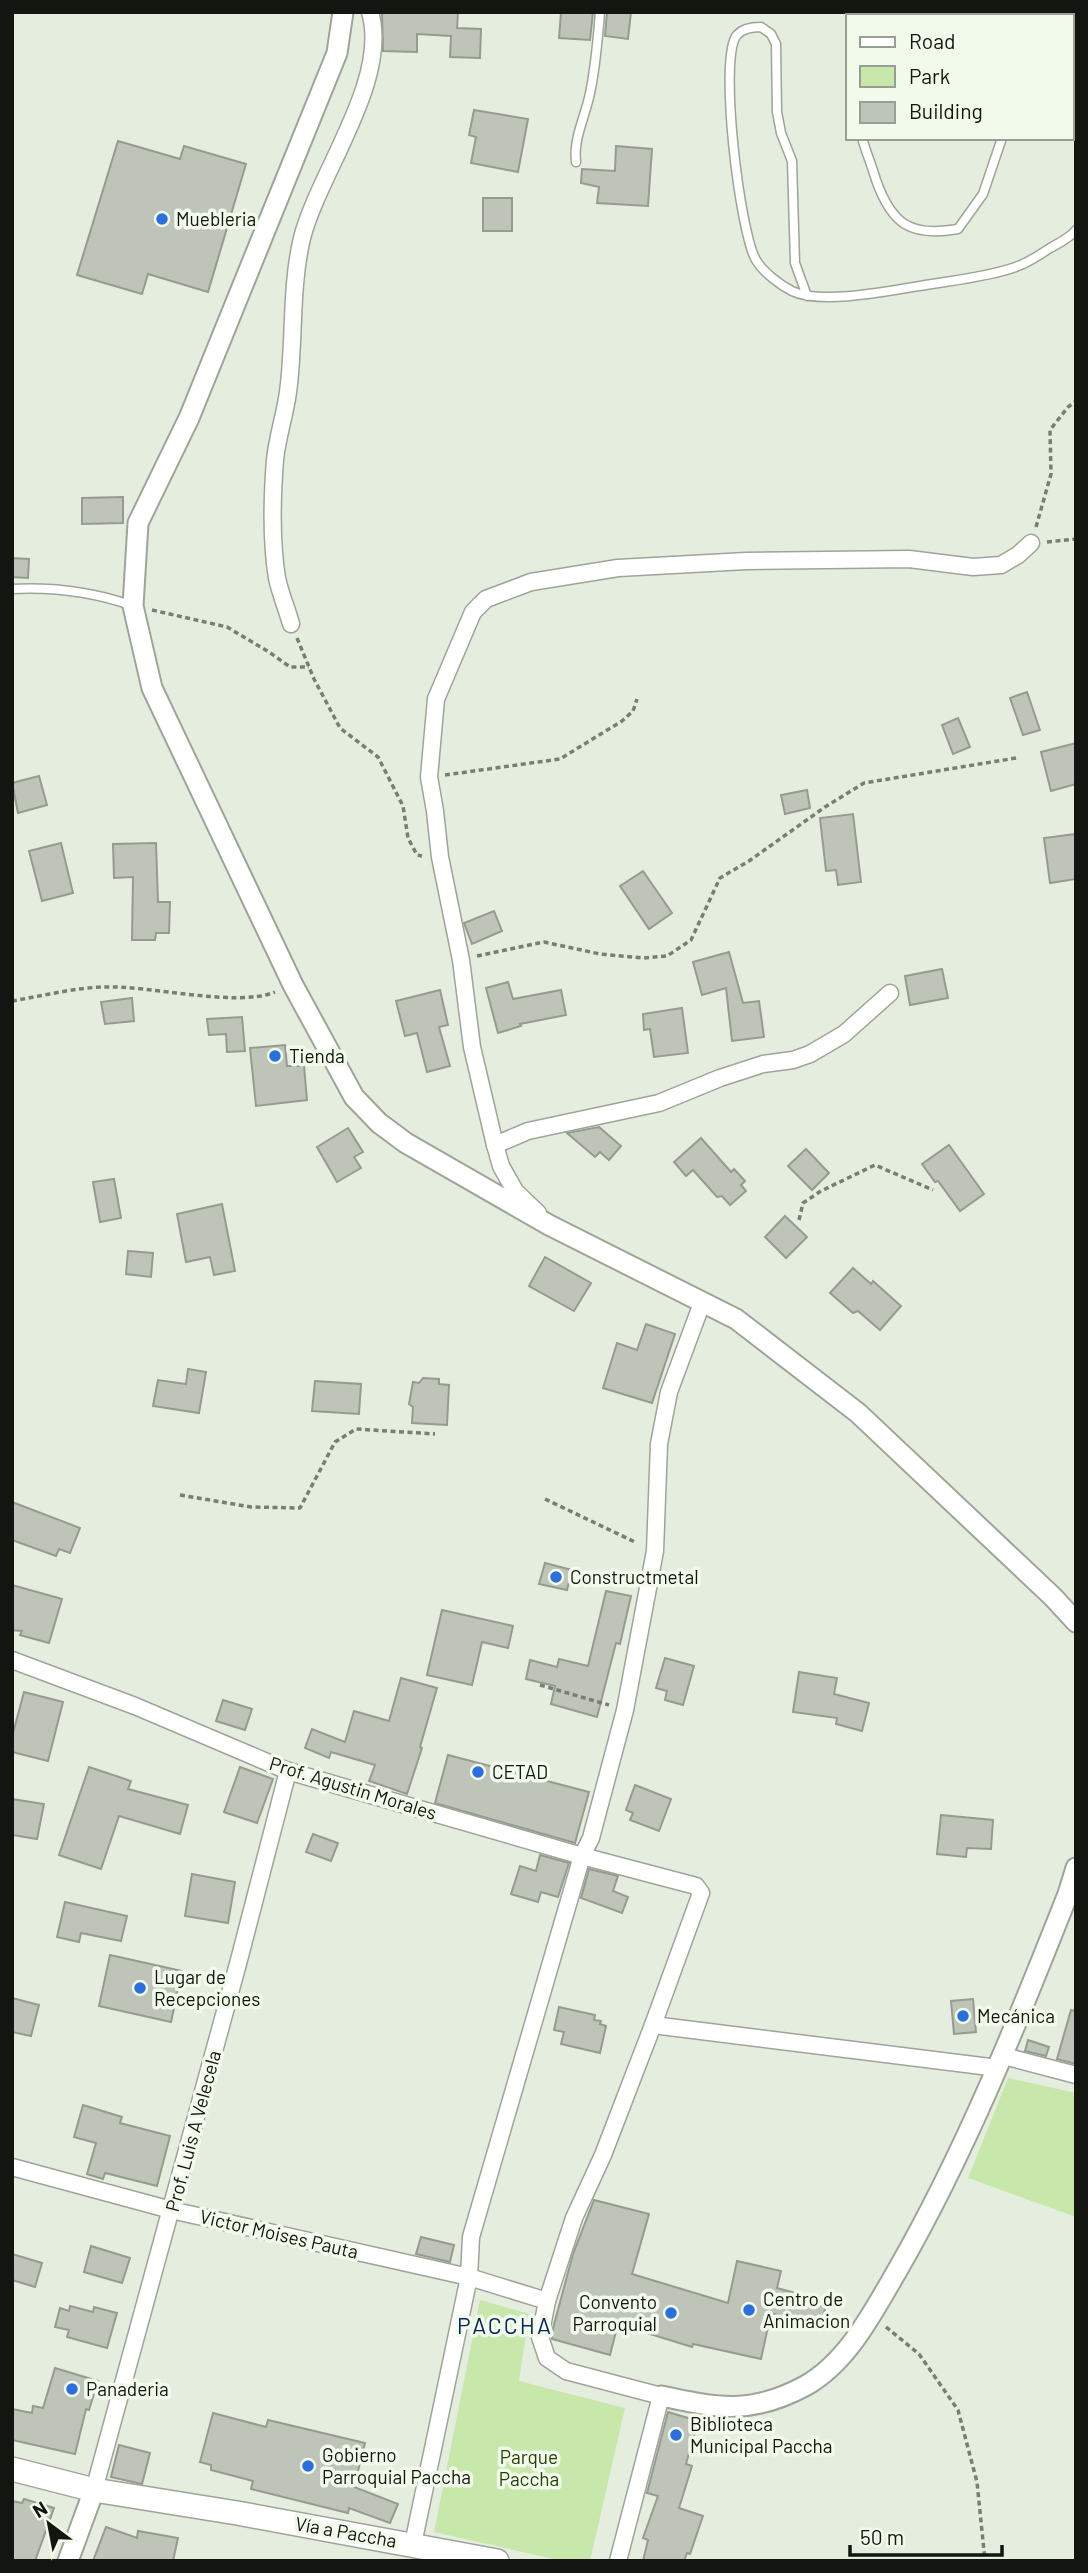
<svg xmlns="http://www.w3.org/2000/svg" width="1088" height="2573" font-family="Barlow,sans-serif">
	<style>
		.green { fill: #c7e7ab }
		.building { fill: #bec5b8; stroke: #959c8f; stroke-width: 2 }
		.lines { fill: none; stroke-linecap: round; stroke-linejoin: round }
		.service-casing { stroke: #9ea598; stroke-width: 11 }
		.minor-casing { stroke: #9ea598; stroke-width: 19 }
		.tertiary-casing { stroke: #9ea598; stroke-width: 23 }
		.secondary-casing { stroke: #9ea598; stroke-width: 26 }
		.path { stroke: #797e75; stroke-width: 3.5; stroke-dasharray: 5 3.5; stroke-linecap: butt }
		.service { stroke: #fff; stroke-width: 8 }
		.minor { stroke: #fff; stroke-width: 16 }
		.tertiary { stroke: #fff; stroke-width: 19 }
		.secondary { stroke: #fff; stroke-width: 23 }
		.poi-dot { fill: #2b6fdc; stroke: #f2faec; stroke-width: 2.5 }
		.labels { text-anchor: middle; stroke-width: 7; stroke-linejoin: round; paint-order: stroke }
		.poi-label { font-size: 19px; fill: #121510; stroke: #f2faec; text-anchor: start }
		.street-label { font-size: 19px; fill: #121510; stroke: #f2faec }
		.park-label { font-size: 19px; fill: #274004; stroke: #f2faec }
		.quarter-label { font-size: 23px; letter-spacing: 2px; fill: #06275b; stroke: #f2faec }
	</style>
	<rect width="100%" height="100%" fill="#e5eddf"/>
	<!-- green -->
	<g class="green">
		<polygon points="1008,2078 1076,2093 1076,2217 968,2178"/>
		<polygon points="480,2300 529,2314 519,2381 625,2408 590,2561 563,2561 434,2532"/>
	</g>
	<!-- building -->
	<g class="building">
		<polygon points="382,12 458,12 457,28 481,29 480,58 450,57 451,36 417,34 417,52 383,51"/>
		<polygon points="561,12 593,12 590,40 559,38"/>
		<polygon points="607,12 631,12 628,39 605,36"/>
		<polygon points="474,110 528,119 518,172 471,163 476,137 469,135"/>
		<polygon points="118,141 180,159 184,146 246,164 208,292 148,274 142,294 77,275"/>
		<polygon points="616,146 652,149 648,206 597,203 599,187 581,183 582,169 615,171"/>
		<rect x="483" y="198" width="29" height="33"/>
		<polygon points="123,497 123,523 82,524 82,498"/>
		<polygon points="12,558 29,559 28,578 12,577"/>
		<polygon points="1027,692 1040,730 1023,735 1010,698"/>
		<polygon points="958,718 970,747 953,754 942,725"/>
		<polygon points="1076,743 1076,784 1051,791 1041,752"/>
		<polygon points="39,776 47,805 18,813 12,783"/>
		<polygon points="807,790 810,808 785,814 781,795"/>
		<polygon points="853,814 861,882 838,885 836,870 826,871 820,818"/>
		<polygon points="1076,834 1076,879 1050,883 1044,838"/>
		<polygon points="61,843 73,893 42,901 29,851"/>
		<polygon points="156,843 158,902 170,902 169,933 156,933 155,940 132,940 133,877 114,878 113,844"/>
		<polygon points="643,871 672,913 649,929 620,886"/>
		<polygon points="494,911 502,931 472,944 464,923"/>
		<polygon points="729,952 743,1003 759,1001 764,1037 732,1041 726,988 702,995 693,962"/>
		<polygon points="942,969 948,998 910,1005 905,976"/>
		<polygon points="508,982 513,999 561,990 566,1015 520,1024 521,1026 498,1033 486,988"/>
		<polygon points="440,990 448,1025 439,1027 450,1066 427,1072 417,1033 405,1036 396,1001"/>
		<polygon points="132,998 134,1021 105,1024 101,1002"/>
		<polygon points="682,1008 688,1053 654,1057 650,1029 644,1030 643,1014"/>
		<polygon points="242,1017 245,1051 227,1052 226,1034 209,1035 207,1019"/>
		<polygon points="285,1045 287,1066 304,1066 307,1100 256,1106 250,1048"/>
		<polygon points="599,1127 621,1146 609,1160 600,1152 595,1157 567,1133"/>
		<polygon points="348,1128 363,1152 354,1157 361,1168 337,1182 317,1147"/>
		<polygon points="701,1138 731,1172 734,1169 745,1181 741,1185 746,1191 730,1205 722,1196 717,1197 693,1170 686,1176 674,1162"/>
		<polygon points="949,1145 984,1194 960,1211 938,1181 935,1182 922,1164"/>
		<polygon points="806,1149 829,1173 812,1190 788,1166"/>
		<polygon points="114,1179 121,1218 100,1222 93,1182"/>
		<polygon points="222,1204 235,1271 214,1275 210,1257 186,1262 177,1214"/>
		<polygon points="785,1216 807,1237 786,1258 765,1237"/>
		<polygon points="128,1251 153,1253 151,1277 126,1274"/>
		<polygon points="545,1257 591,1283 574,1311 529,1286"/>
		<polygon points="853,1268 871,1284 873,1281 901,1306 880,1330 858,1311 853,1313 830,1293"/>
		<polygon points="646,1324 675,1334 652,1403 603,1388 617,1343 637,1350"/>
		<polygon points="188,1369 206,1372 199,1413 153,1406 158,1380 186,1384"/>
		<polygon points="423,1378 439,1379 439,1384 449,1385 447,1425 412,1423 413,1407 409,1404 413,1382 419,1383"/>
		<polygon points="315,1381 361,1384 359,1414 312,1411"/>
		<polygon points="12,1502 80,1528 70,1553 59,1549 56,1556 12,1540"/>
		<polygon points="545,1563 572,1570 567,1590 539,1584"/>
		<polygon points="12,1585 62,1599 49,1643 20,1635 22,1631 12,1630"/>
		<polygon points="606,1591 631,1596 620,1644 616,1643 597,1717 551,1704 555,1686 526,1679 530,1660 557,1667 559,1659 588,1666"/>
		<polygon points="442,1610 513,1626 508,1648 482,1642 472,1685 427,1675"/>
		<polygon points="665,1658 694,1666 683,1705 665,1700 667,1691 656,1688"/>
		<polygon points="799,1672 837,1678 834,1694 869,1703 862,1731 836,1724 837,1718 793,1712"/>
		<polygon points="401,1678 437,1688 420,1747 422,1748 407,1794 369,1781 375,1765 331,1752 329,1758 305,1748 312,1729 345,1742 354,1711 389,1721"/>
		<polygon points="24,1692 63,1702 48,1761 12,1752 12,1737"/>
		<polygon points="223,1700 252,1709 245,1730 216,1721"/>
		<polygon points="448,1755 589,1792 575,1843 435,1803"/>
		<polygon points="89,1767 131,1781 128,1789 188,1805 180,1834 119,1816 101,1869 59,1855"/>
		<polygon points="240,1767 273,1779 257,1823 224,1812"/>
		<polygon points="635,1785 671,1799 659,1831 630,1820 633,1813 626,1810"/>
		<polygon points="12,1799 44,1804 37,1839 12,1835"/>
		<polygon points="941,1815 993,1820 991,1849 967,1848 966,1857 937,1854"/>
		<polygon points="313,1834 338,1843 331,1861 306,1852"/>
		<polygon points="540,1855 569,1863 558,1897 541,1892 538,1902 511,1894 520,1866 536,1871"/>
		<polygon points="589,1869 618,1876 613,1891 628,1897 622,1913 581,1898"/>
		<polygon points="192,1874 235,1882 228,1923 185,1916"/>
		<polygon points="65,1902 127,1916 121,1941 81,1933 79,1942 57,1937"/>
		<polygon points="110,1955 182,1971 171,2022 99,2006"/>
		<polygon points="12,1998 39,2005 31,2036 12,2032"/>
		<polygon points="973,1999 976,2032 954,2034 951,2001"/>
		<polygon points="559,2007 595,2015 594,2020 601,2021 600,2024 606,2026 600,2053 561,2044 564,2032 554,2030"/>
		<polygon points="1071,2010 1076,2011 1076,2064 1057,2059"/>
		<polygon points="1028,2040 1049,2047 1046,2056 1025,2051"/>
		<polygon points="83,2105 122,2117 120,2123 170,2136 157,2186 105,2173 103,2179 87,2174 96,2143 74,2137"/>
		<polygon points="594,2200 649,2214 632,2274 728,2303 737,2261 781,2271 777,2288 827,2302 820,2327 771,2313 761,2359 693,2344 692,2347 618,2324 610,2355 552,2339 552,2332 573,2254"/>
		<polygon points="421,2237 454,2245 450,2262 416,2254"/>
		<polygon points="91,2246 130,2258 122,2283 84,2272"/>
		<polygon points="12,2254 42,2263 35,2287 12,2280"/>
		<polygon points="70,2306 93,2312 94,2307 117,2313 107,2348 67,2337 69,2330 55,2327 60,2308 69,2311"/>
		<polygon points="55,2368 98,2381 89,2410 86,2409 75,2454 12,2440 12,2409 32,2413 33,2406 43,2408"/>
		<polygon points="668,2412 698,2421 686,2464 692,2466 679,2508 703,2516 690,2554 687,2553 684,2561 643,2561 648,2540 643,2538 658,2496 647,2493"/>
		<polygon points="213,2413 266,2427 268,2420 365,2443 354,2487 398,2504 390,2523 349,2508 348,2513 251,2489 253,2481 211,2470 211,2465 200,2462"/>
		<polygon points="119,2445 150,2453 142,2484 111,2477"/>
		<polygon points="24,2499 54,2508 35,2561 12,2561 12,2501 22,2503"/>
		<polygon points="106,2527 137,2538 138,2531 178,2538 173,2561 93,2561"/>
	</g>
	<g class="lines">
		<defs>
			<g id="service">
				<polyline points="938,12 941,16"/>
				<polyline points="851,16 851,12"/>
				<polyline points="1024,16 1025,12"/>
				<path d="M862 138C866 152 872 166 876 180 892 225 911 237 958 229L983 194 1002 138"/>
				<path d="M576 162C573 136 587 114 591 88 596 63 598 37 600 12"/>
				<path d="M807 296 795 263 792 161 781 133 777 112 776 44 771 34 761 27C753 27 743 28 737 35 718 56 740 234 756 260 763 272 780 285 792 291 824 307 907 287 945 282 965 279 1004 273 1023 264 1032 260 1041 254 1050 248 1059 243 1070 238 1076 230"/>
				<path d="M12 589C53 587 94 592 133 606"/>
			</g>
			<g id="minor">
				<path d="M291 624C287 609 280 593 277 578 271 541 272 498 275 460 277 438 285 415 288 392 295 341 290 289 302 238 319 172 390 80 370 12"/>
				<polyline points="495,1145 528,1131 659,1103 720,1078 763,1064 793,1060 810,1054 844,1034 890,993"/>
				<polyline points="538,1213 515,1191 501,1166 495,1145 472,1047 461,960 440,857 435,811 429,777 436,699 473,612 486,599 531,582 618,568 746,561 909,559 973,567 1001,565 1018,555 1031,543"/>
				<polyline points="12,1660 135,1706 288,1771 582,1856 696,1886 701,1893 653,2025 603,2155 574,2218 547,2301 540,2337 547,2358 566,2371 661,2396 618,2561"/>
				<polyline points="653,2025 998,2068"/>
				<polyline points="1004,2056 1076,2075"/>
				<polyline points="12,2167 171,2210 469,2277 547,2301"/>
				<polyline points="94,2490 239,1960 288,1771"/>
				<polyline points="413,2544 469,2277 471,2237 582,1856 591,1838 625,1710 655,1551 659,1444 669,1392 702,1303"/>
			</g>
			<g id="tertiary">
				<polyline points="343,12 337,53 189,418 138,523 133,606 152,688 293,985 354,1097 379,1123 406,1143 549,1225 736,1319 858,1413 1053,1597 1076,1622"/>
				<path d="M661 2396C718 2408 751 2415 805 2386 848 2362 873 2312 897 2271 966 2151 1017 2023 1068 1894L1076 1868"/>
				<polyline points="68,2561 94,2490"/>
			</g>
			<polyline id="secondary" points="12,2469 94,2490 237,2513 497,2561"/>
		</defs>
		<!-- service casing -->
		<use href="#service" class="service-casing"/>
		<!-- minor casing -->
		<use href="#minor" class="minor-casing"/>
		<!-- tertiary casing -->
		<use href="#tertiary" class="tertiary-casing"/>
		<!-- secondary casing -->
		<use href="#secondary" class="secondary-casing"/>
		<!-- path -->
		<g class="path">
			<polyline points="1036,527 1051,474 1050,430 1068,407 1076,401"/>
			<polyline points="1047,542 1076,539"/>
			<polyline points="152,610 227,627 269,652 290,667 309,667"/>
			<polyline points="297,638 314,679 340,728 378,757 403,806 408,838 417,855 422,856"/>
			<polyline points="445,775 560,759 622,721 633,711 637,699"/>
			<polyline points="477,956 544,942 600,954 644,958 667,956 691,940 720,878 749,861 825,807 864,783 1016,758"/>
			<path d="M12 1001C42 996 73 988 103 987 150 985 235 1008 275 992"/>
			<polyline points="799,1220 803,1203 821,1191 875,1165 933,1190"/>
			<polyline points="180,1495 251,1507 300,1508 335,1442 356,1429 435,1434"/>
			<polyline points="545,1499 637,1543"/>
			<polyline points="540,1685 609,1705"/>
			<polyline points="886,2327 919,2354 958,2410 977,2482 985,2561"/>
		</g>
		<!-- service -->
		<use href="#service" class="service"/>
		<!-- minor -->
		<use href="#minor" class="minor"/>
		<!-- tertiary -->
		<use href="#tertiary" class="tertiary"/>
		<!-- secondary -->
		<use href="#secondary" class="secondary"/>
	</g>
	<!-- markers -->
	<g class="poi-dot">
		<circle cx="162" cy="219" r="7"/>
		<circle cx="275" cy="1056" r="7"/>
		<circle cx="556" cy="1577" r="7"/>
		<circle cx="478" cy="1772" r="7"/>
		<circle cx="140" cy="1988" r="7"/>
		<circle cx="963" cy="2016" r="7"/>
		<circle cx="749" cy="2310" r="7"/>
		<circle cx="671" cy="2313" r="7"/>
		<circle cx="72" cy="2389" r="7"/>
		<circle cx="676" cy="2435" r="7"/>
		<circle cx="308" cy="2466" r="7"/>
	</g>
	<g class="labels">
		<!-- poi labels -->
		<g class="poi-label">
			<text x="176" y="226">Muebleria</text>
			<text x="289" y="1063">Tienda</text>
			<text x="570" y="1584">Constructmetal</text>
			<text x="492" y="1779">CETAD</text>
			<text x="154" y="1984">Lugar de<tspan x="154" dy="22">Recepciones</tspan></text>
			<text x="977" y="2023">Mecánica</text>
			<text x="763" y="2306">Centro de<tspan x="763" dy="22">Animacion</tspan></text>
			<text x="657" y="2309" text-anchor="end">Convento<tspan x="657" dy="22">Parroquial</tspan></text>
			<text x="86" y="2396">Panaderia</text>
			<text x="690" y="2431">Biblioteca<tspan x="690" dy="22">Municipal Paccha</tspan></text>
			<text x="322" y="2462">Gobierno<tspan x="322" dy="22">Parroquial Paccha</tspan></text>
		</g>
		<!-- street labels -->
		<g class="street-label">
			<text transform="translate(353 1788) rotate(17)" y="7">Prof. Agustin Morales</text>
			<text transform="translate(193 2131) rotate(-75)" y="7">Prof. Luis A Velecela</text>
			<text transform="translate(279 2234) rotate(13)" y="7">Victor Moises Pauta</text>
			<text transform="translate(346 2532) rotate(10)" y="7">Vía a Paccha</text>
		</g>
		<!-- park labels -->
		<g class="park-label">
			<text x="529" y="2464">Parque<tspan x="529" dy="22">Paccha</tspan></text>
		</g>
		<!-- quarter labels -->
		<g class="quarter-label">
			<text x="505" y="2334">PACCHA</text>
		</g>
	</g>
	<!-- border -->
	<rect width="1088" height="2573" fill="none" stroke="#121510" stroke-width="28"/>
	<!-- legend -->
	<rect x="846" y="14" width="228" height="126" fill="#f2faec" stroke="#989e94" stroke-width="2"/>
	<rect x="860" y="37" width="35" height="10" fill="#ffffff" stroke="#989e94" stroke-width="2"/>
	<text x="909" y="49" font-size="21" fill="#121510">Road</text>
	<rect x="860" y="66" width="35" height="21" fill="#c7e7ab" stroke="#989e94" stroke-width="2"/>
	<text x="909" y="84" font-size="21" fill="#121510">Park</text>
	<rect x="860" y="102" width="35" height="21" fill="#bec5b8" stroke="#989e94" stroke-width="2"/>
	<text x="909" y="119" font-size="21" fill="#121510">Building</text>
	<!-- north arrow -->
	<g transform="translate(49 2524) rotate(328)" stroke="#f2faec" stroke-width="5" paint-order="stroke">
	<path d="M0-5L12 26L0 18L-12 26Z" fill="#121510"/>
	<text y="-10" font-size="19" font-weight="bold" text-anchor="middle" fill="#121510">N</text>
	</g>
	<!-- scale -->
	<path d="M850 2545v10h152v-10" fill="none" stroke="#121510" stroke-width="3.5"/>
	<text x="860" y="2545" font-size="21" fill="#121510" stroke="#f2faec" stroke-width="5" paint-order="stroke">50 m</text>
</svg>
